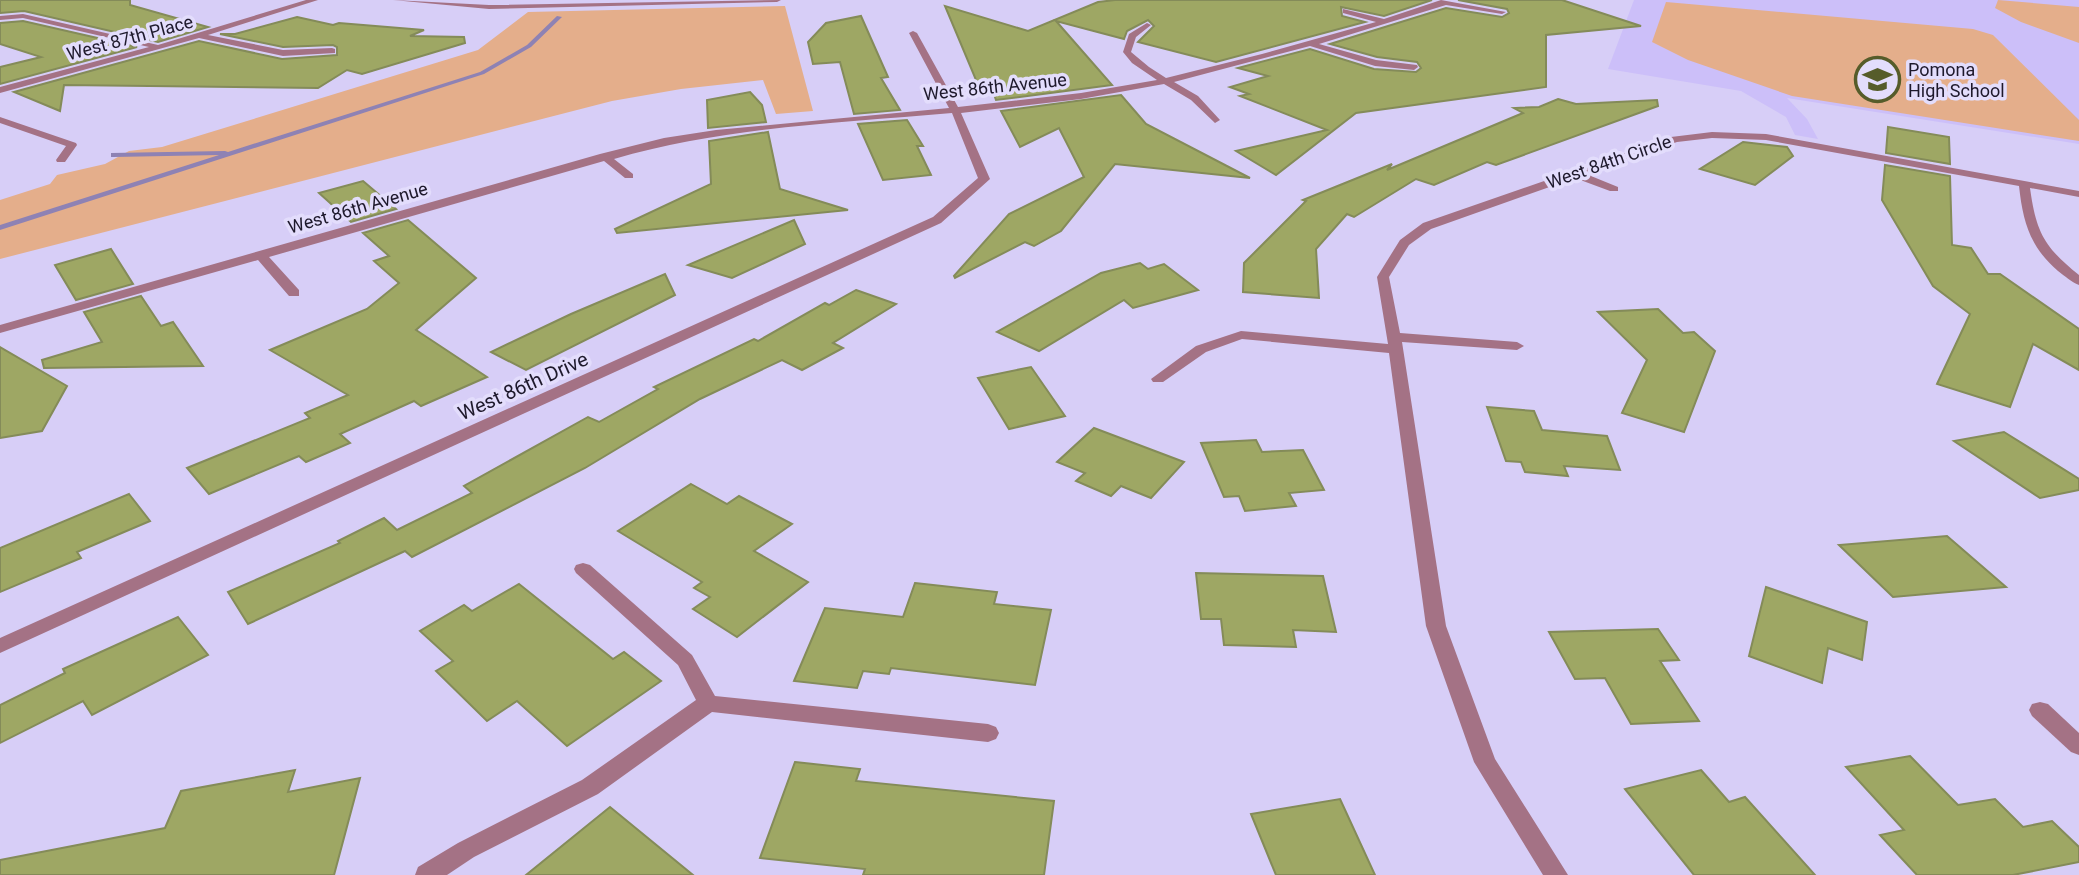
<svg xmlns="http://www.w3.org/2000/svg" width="2079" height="875" font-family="Roboto,sans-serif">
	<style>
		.built { fill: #ccbff9 }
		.green { fill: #e4ae8b }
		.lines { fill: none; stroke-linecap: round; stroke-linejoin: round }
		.stream { fill: #8e82b4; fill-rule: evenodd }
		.building { fill: #9ea764; stroke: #848b59; stroke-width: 2 }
		.minor { fill: #a47285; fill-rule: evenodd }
		.labels { text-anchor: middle; stroke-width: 7; stroke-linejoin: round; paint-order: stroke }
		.far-street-label { font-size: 18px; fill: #1e192c; stroke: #e3ddfc }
		.far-poi-label { font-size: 18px; fill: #1e192c; stroke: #e3ddfc; text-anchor: start }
		.street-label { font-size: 20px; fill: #1e192c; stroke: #e3ddfc }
	</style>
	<rect width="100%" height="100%" fill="#d7cef7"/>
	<!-- built -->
	<polygon class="built" points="1634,0 2079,0 2079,144 1787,98 1807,119 1818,139 1795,135 1786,117 1741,91 1608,69"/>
	<!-- green -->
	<g class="green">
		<polygon points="1998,0 2079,7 2079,43 2021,22 1995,8"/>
		<polygon points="1666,2 1973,29 1993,35 2079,120 2079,141 1792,96 1688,60 1652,42"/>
		<polygon points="785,6 813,111 776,114 763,80 681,89 612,101 0,259 0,200 50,184 57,175 105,164 129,151 162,147 478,50 528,12"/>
	</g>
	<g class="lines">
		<!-- stream -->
		<polygon class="stream" points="557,16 562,17 531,47 484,74 0,230 0,225 219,155 114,157 111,157 111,153 225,151 228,152 480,72 527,45"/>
	</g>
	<!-- building -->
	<g class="building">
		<polygon points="0,0 130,0 130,5 208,27 158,42 24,11 0,13"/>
		<polygon points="1115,0 1432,0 1384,16 1341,7 1342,16 1365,22 1216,62 1138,42 1154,26 1148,20 1127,31 1124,39 1056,21 1112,85 996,100 991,86 983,87 976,80 945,6 1028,31 1098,2"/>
		<polygon points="1458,0 1562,0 1641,26 1546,35 1546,87 1356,113 1276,175 1236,151 1327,130 1240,96 1249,94 1230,87 1268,76 1238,68 1310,49 1374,69 1416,72 1421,68 1417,62 1377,57 1330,44 1446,8 1502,17 1509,13 1507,9"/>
		<polygon points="861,16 888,77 881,78 900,110 854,114 840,62 813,64 808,42 826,23"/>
		<polygon points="297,17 333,25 339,23 424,30 410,36 464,37 465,43 362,74 347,70 318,88 64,85 60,111 14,92 199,41 282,59 337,55 337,47 333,45 283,47 220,34 235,34"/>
		<polygon points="23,21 137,47 0,84 0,67 41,57 0,44 0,23"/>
		<polygon points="750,92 762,105 766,122 708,128 707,100"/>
		<polygon points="1121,95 1146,124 1250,178 1115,164 1061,231 1034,246 1025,242 955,278 954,276 1009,214 1084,177 1059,128 1020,147 1001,111"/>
		<polygon points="1558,99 1576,104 1657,100 1658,106 1496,165 1487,162 1434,185 1416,179 1354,217 1347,214 1316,249 1319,298 1243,292 1244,263 1306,201 1303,200 1392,164 1387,170 1523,113 1514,108 1539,107"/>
		<polygon points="907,120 923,146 917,146 931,175 883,180 858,124"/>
		<polygon points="1888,127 1949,137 1950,164 1886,153"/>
		<polygon points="768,132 780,189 848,210 617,233 615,229 711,184 709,141"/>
		<polygon points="1743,142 1787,147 1793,156 1755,185 1700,169"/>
		<polygon points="1885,165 1950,176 1952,245 1971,248 1988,274 2000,274 2079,329 2079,370 2033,344 2010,407 1937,384 1970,314 1933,286 1882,200"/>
		<polygon points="363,181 396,209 351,222 319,193"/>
		<polygon points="408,220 476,278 416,330 487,377 421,406 414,401 340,434 350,443 306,462 299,456 209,494 187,468 310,418 305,413 348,395 270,350 367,309 399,283 374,261 389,256 363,233"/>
		<polygon points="794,220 805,244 732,278 688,265"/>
		<polygon points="111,249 133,284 76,300 55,265"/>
		<polygon points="1140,263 1148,269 1164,264 1198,290 1133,308 1124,300 1039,351 997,332 1101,273"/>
		<polygon points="665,274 675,295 526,370 491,352 571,314"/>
		<polygon points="856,290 896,304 833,343 843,348 802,370 782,360 700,399 585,468 412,557 405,551 248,624 228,592 340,543 338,541 384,518 397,530 472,493 464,486 588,417 599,422 658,389 654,387 754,339 758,341 825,303 829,305"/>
		<polygon points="141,296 161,326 173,322 203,366 44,368 42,360 102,342 84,312"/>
		<polygon points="1658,309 1683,333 1694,332 1715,351 1684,432 1622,413 1647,360 1598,312"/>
		<polygon points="0,347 67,386 42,431 0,438"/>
		<polygon points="1031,367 1065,416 1009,429 978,378"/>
		<polygon points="1487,407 1534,411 1542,430 1607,436 1620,470 1564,466 1568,476 1525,472 1521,462 1506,461"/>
		<polygon points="1094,428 1184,462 1151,498 1121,486 1111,496 1076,481 1085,473 1057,462"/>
		<polygon points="2004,432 2079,479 2079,490 2040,498 1954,441"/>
		<polygon points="1256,440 1262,452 1303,450 1324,490 1289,493 1296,506 1245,511 1239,496 1224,497 1201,443"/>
		<polygon points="691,484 727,504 739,496 792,524 754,551 808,582 737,637 693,609 710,597 694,588 702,582 618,531"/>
		<polygon points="129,494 150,521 77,552 81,558 0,592 0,548"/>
		<polygon points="1947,536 2006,587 1893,597 1839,545"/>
		<polygon points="1196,573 1323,576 1336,632 1293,630 1296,647 1224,645 1221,619 1201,619"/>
		<polygon points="915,583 997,592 994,604 1051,610 1035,685 891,668 889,674 863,671 857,688 794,681 825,608 903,617"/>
		<polygon points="519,584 613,659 624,652 661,681 567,746 517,701 487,721 436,671 453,661 420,631 464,605 472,611"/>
		<polygon points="1766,587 1867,622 1862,660 1828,648 1822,683 1749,656"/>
		<polygon points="178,617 208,655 92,715 83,701 0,743 0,705 65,673 63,669"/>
		<polygon points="1658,629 1679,660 1660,661 1699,721 1631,724 1605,678 1575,679 1549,632"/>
		<polygon points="1910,756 1958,805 1995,799 2023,827 2052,821 2079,847 2079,862 2013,875 1917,875 1880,835 1904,830 1846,767"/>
		<polygon points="795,762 860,769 856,781 1054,801 1044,875 863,875 865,869 760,858"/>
		<polygon points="295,770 288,792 360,778 334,875 0,875 0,860 165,828 181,791"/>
		<polygon points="1701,770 1729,802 1745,797 1815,875 1694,875 1625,789"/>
		<polygon points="1340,799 1375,875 1276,875 1251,814"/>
		<polygon points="610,807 693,875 526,875"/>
	</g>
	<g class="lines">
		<!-- minor -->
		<g class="minor">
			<polygon points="306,0 318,0 208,35 283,50 332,48 335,49 335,53 283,56 199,38 0,93 0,87 149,47 23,18 0,20 0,16 23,14 158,45"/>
			<polygon points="393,0 489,5 781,0 777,2 489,9"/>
			<path d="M1441 0 1506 12 1502 14 1446 5 1319 44 1376 60 1417 65 1418 67 1414 70 1375 66 1310 46 1174 82 1198 96 1220 120 1215 123 1191 100 1164 84 1081 99 961 113 990 179 941 223 0 653V638L933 217 978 178 952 113C838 123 724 127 614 159L633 174V178H625L604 161 269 257 299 290V296H289L258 260 0 333V325L600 154 664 138 716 130 949 108 909 33 913 31 917 33 958 107 1081 93 1157 80 1132 63 1123 52 1129 34 1147 23 1151 25 1136 37 1131 52 1149 67 1166 78 1262 54 1376 22 1343 13V9L1384 19Z"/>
			<polygon points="0,117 76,143 77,145 65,162 57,162 56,160 66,146 0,123"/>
			<path d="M1712 132 1766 134 2079 191V197L2030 188C2036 232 2044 247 2079 275V285C2071 282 2065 276 2058 271 2030 247 2023 222 2019 186L1766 140 1712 138 1677 142 1586 174 1618 187V191H1610L1575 178 1431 229 1409 245 1389 277 1400 333 1517 342 1524 346 1517 350 1402 342 1446 626 1495 759 1568 875H1543L1474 762 1426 626 1389 353 1242 339 1206 352 1163 382H1153L1151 379 1196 346 1241 331 1388 344 1377 277 1400 240 1423 223 1671 137Z"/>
			<polygon points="583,563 590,565 692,655 715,696 988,724 996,727 999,733 996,739 988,742 712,712 598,794 474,857 447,875 415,875 418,867 458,843 582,780 696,700 678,665 576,573 574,569 576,565"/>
			<polygon points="2040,702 2048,704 2079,733 2079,755 2071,752 2032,716 2029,710 2032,704"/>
		</g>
	</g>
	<!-- icons -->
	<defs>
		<symbol id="school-ring" viewBox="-11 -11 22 22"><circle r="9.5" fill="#e3ddfc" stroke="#565c2a" stroke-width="1.5"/><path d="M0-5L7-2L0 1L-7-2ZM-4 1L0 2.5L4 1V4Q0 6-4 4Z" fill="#565c2a"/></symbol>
	</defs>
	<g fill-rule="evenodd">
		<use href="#school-ring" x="1852" y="54" width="51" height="51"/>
	</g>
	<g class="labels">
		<!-- far-street labels -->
		<g class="far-street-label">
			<text transform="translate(130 38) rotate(-15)" y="6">West 87th Place</text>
			<text transform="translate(995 87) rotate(-6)" y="6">West 86th Avenue</text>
			<text transform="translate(1609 162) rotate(-19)" y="6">West 84th Circle</text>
			<text transform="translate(358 208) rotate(-16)" y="6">West 86th Avenue</text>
		</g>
		<!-- far-poi labels -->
		<g class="far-poi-label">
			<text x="1908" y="76">Pomona<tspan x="1908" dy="21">High School</tspan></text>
		</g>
		<!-- street labels -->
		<g class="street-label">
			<text transform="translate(523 386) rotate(-24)" y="7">West 86th Drive</text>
		</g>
	</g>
</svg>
